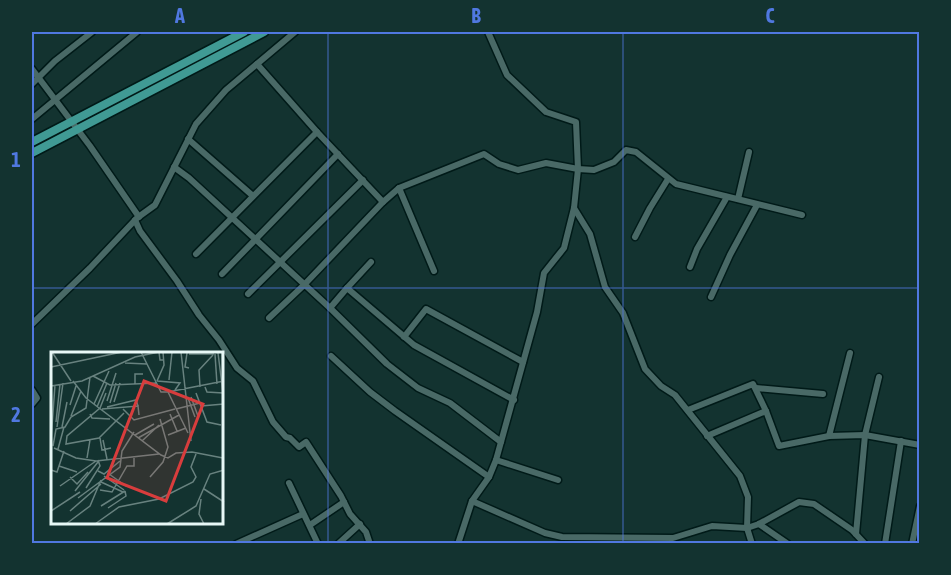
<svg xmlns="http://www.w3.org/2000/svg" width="951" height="575" font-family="'Asap Condensed',sans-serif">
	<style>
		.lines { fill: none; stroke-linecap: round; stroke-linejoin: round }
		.minor-casing { stroke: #001a18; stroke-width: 9 }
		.major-casing { stroke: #001a18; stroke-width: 11 }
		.minor { stroke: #496966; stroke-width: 6 }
		.major { stroke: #409a94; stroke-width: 8 }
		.grid { fill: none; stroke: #5078e0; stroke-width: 1.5; stroke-opacity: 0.55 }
		.inset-road { fill: none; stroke: #68827f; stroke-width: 1.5 }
		.view { fill: #d83d3d; fill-opacity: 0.15; stroke: #d83d3d; stroke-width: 3 }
		.inset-edge { fill: none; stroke: #e7f8f6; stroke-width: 3 }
		.neatline { fill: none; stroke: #5078e0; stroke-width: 2 }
		.grid-label { font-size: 20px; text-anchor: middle; font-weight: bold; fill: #5078e0 }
	</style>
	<rect width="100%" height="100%" fill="#133330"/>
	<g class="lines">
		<defs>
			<g id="minor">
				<polyline points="257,64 317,132 383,202"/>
				<polyline points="32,69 90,146 139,217"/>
				<polyline points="32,84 55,61 92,32"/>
				<polyline points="32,119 137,32"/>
				<polyline points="188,139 253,196"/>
				<polyline points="174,167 189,178 330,308 387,364 418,388 450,403 501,442"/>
				<polyline points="399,188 434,271"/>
				<polyline points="738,199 749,152"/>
				<polyline points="574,208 590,234 605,287 623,313 645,369 661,386 675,395 740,476 748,497 747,528 752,544"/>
				<polyline points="135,220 140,231 177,281 199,315 219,340 237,368 253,381 273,422 286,437 290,438 299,447 306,442 341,496 350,514 366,532 370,544"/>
				<polyline points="635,237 650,208 668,179"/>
				<polyline points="196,254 317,132"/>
				<polyline points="690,267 697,249 727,197"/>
				<polyline points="222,274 338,154"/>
				<polyline points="347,288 371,262"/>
				<polyline points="248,294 363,180"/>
				<polyline points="711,297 730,255 757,205"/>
				<polyline points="330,308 347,288 414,345 514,400"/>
				<polyline points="269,318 304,285 383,202 399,188 484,154 499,164 518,170 546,163 578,169 594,170 614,162 626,150 636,152 676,184 802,215"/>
				<polyline points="32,324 90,268 137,218 155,205 196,124 226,90 295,32"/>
				<polyline points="404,337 426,309 523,362"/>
				<polyline points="331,356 370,392 395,411 489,477"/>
				<polyline points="756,388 823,394"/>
				<polyline points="32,390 37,398 32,404"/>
				<polyline points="688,410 753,384 766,411 779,446 829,436 865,435 920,445"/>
				<polyline points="707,436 766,411"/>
				<polyline points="829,436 850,353"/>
				<polyline points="496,460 558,480"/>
				<polyline points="289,483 318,544"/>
				<polyline points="472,501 545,533 562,537 673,538 712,526 747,528 759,524 799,502 814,504 852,530 865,544"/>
				<polyline points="759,524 788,544"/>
				<polyline points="310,525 344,502"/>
				<polyline points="856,534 865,435 879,377"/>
				<polyline points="236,544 303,514"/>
				<polyline points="338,544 360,524"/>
				<polyline points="458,544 472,501 489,477 496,460 537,312 544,273 564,248 574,208 578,169 576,122 546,112 507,75 488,32"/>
				<polyline points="885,544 901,441"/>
				<polyline points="912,544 920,506"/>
			</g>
			<g id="major">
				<polyline points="32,142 244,32"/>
				<polyline points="32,153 264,32"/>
			</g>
		</defs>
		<!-- minor casing -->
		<use href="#minor" class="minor-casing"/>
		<!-- major casing -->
		<use href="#major" class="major-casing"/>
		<!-- minor -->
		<use href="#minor" class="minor"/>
		<!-- major -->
		<use href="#major" class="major"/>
	</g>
	<!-- grid -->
	<path class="grid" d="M328 32V544M623 32V544M32 288H920"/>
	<!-- overview -->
	<g transform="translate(51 352)">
		<rect width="172" height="172" fill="#133330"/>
		<path class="inset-road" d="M1 0 20 29M90 0 110 40H117L137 81M130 0 140 89M171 0 172 29M136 1 134 15 138 16M167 1 172 41M138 2H163M164 2 166 32M74 11 96 12M0 15 71 0M42 24 59 33 106 31M118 28 121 0M22 29 35 46 110 103 117 106 125 101 141 100 172 106M106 29 113 13 112 0M106 29 129 31 124 38M84 32V22H92M0 34 31 29 84 5 108 0 109 8H113M149 35 148 18 162 3M154 35 156 40 172 41M117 40 173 29M55 41 49 56 16 84 15 92 48 86 73 61M145 41 156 70 170 73M140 45 147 64M137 46 144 65M56 49 65 21M0 50V69M63 50 69 31M59 51 65 31M43 52 58 19M19 53 25 34M150 54 173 52M46 55 56 31M56 55 85 48 87 54M51 57 87 54 88 63M72 57 83 68 124 57M125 57 149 51M39 62 41 66 59 67M119 62 126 79M20 64 30 39M5 70 9 32M6 75 12 31M11 75 16 50M84 83 103 72M117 83 135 76M49 86 51 98 60 96M87 86 128 63M0 88 4 33M52 88 56 107M91 89 108 73M2 94 5 77 14 75 20 65 35 56 39 25M3 96 25 106 45 109 108 102M7 97 13 75M36 106 39 88M8 114 26 120M0 118 6 120 13 99M47 119 53 122 69 109M58 122 75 134M53 124 73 138M19 125 26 132 37 120M99 125 112 110 117 95 109 67M50 130 72 140M9 134 45 109M35 136 49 114 47 108M153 137 173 150M49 138 61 140 76 114H83V106M24 139 47 110M27 146 69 115 71 99 83 80M150 147 148 162 153 172M50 154 74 139M57 156 75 144 74 139M0 159 29 140M19 159 50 132M15 172 39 154 50 128M44 172 68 155 108 147 142 130 145 125 140 115 145 102M116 172 145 154 159 122 173 118"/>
		<path class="view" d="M93 29 152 52 115 149 56 126Z"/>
		<rect width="172" height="172" class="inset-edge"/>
	</g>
	<!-- border -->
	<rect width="951" height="575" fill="none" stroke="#133330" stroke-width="66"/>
	<rect x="33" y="33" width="885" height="509" class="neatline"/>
	<g class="grid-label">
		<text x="180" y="23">A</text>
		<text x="476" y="23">B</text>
		<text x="770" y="23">C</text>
		<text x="16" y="167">1</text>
		<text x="16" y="422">2</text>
	</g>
</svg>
